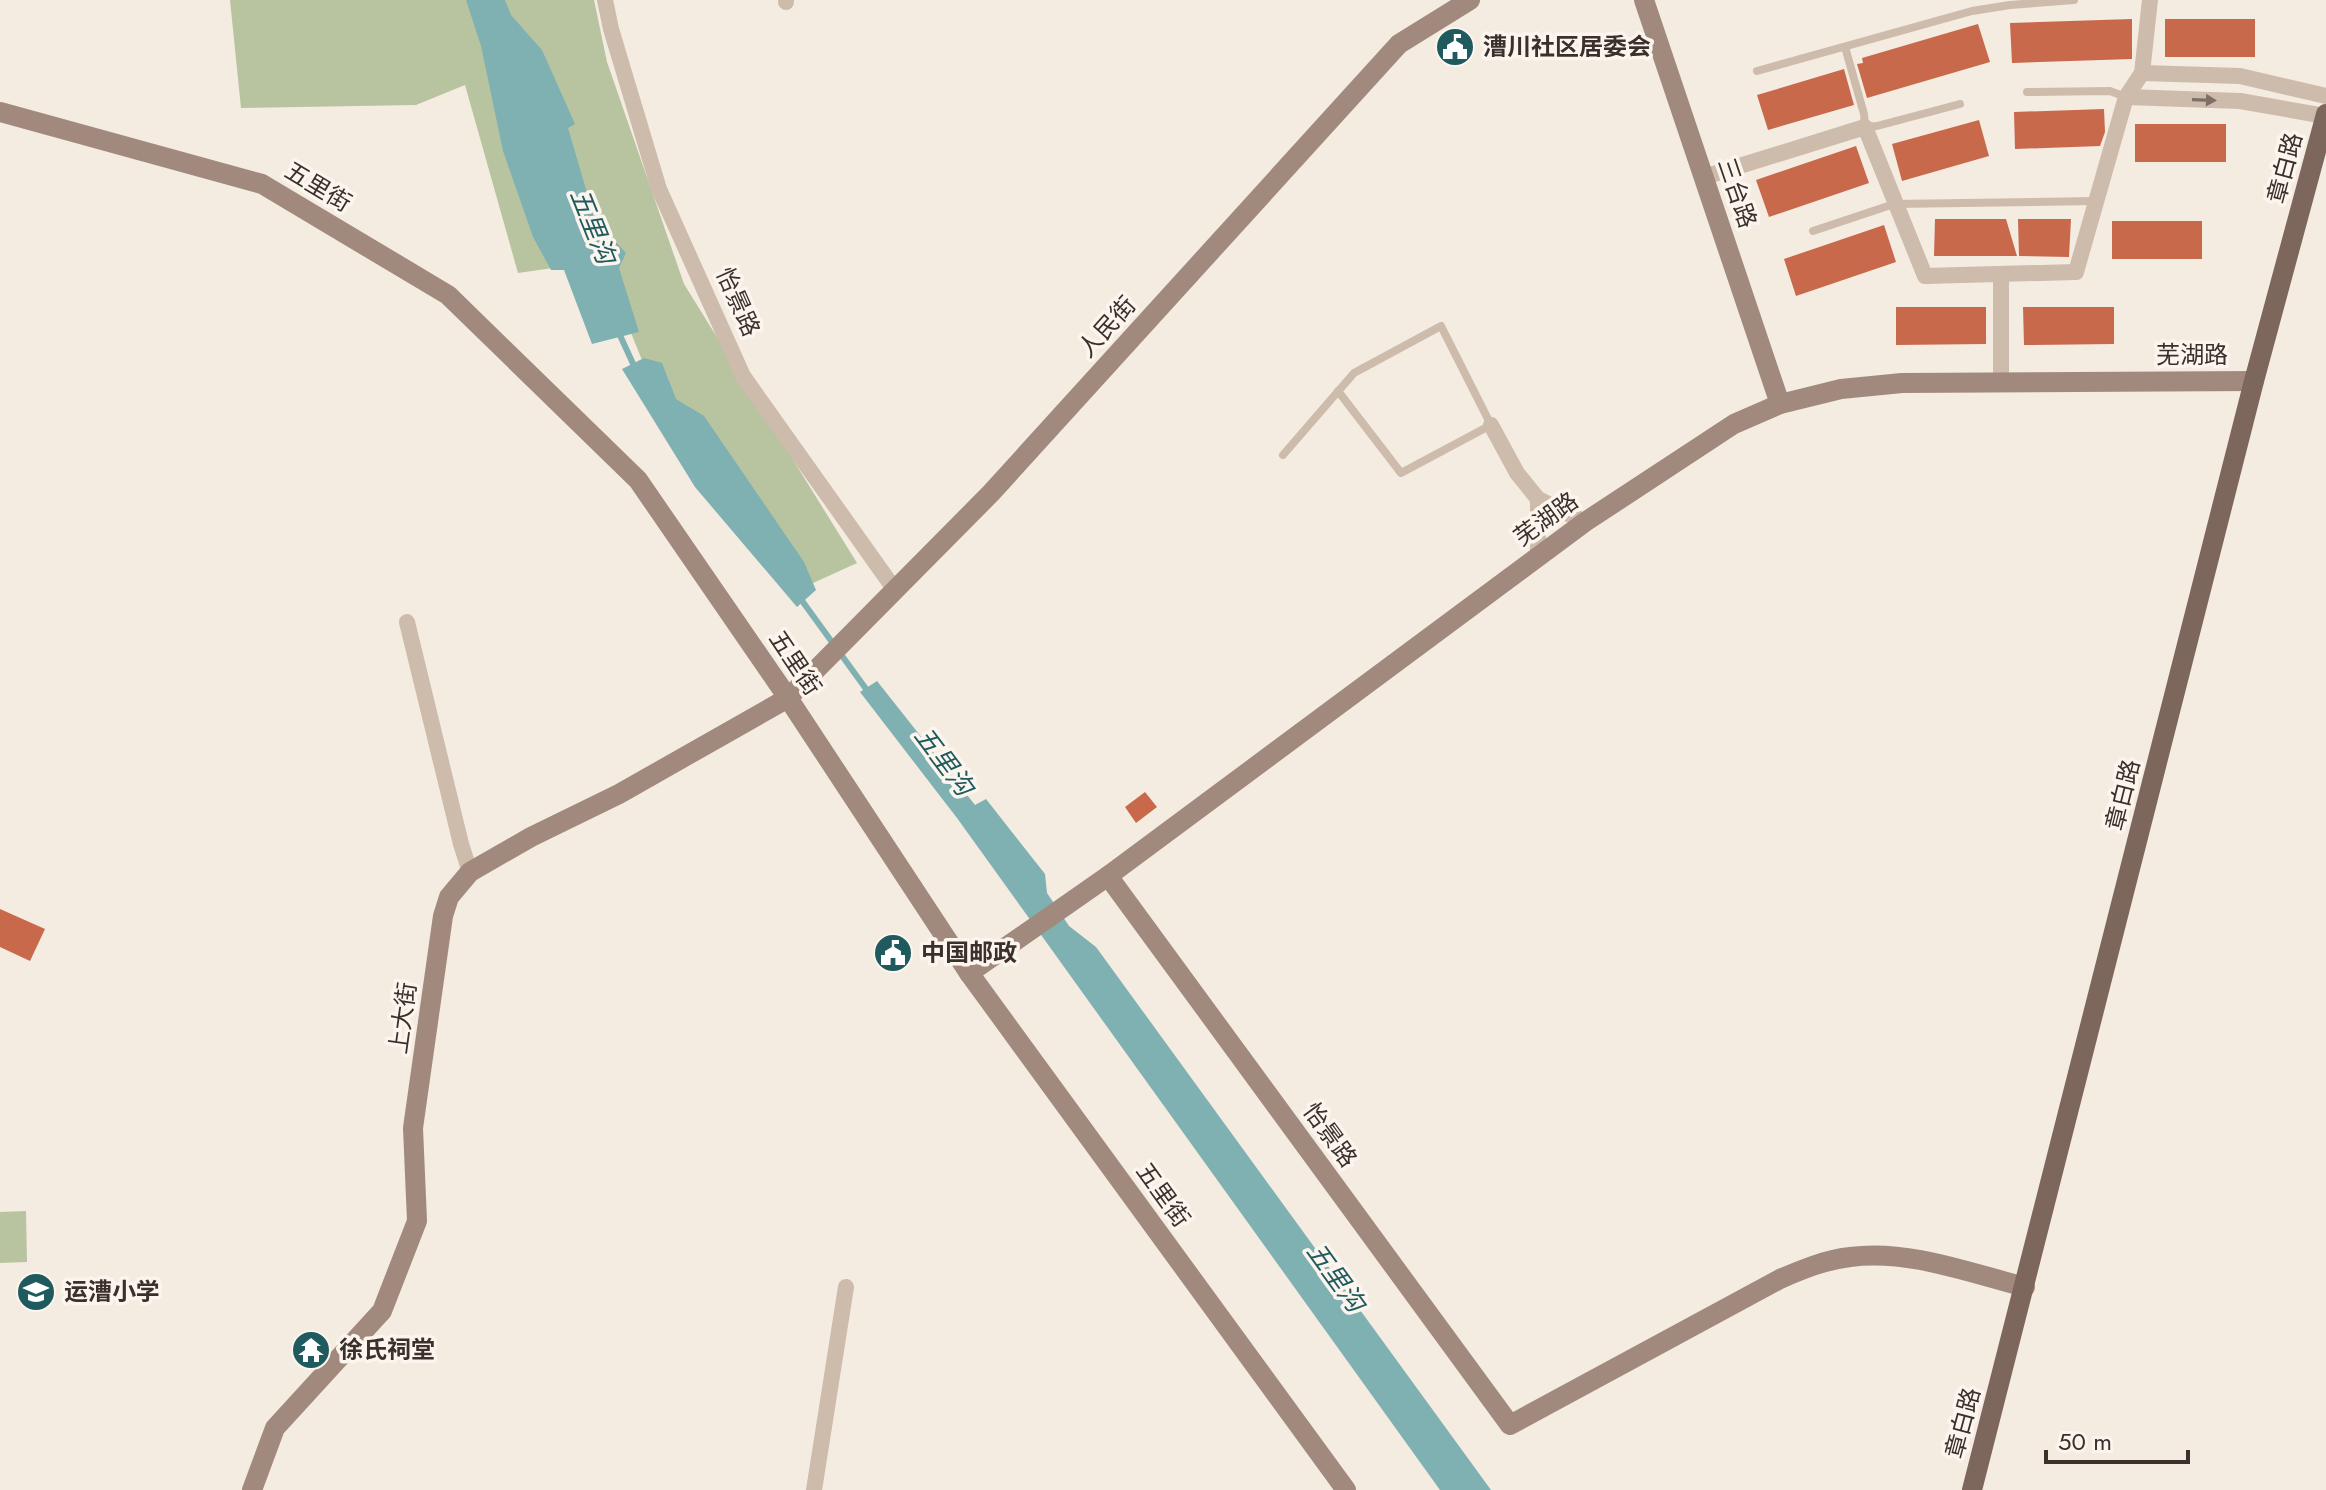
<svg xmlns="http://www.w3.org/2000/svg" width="2326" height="1490" font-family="Jost,'Noto Sans SC',sans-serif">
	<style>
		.green { fill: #b8c4a0 }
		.water { fill: #7fb0b2 }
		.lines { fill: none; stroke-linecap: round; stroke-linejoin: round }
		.stream { stroke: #7fb0b2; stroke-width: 6 }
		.building { fill: #c8694b }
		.lane { stroke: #cdbbac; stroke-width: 8 }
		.street { stroke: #cdbbac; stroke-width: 16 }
		.secondary { stroke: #a18a7d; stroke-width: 20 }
		.primary { stroke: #7d675c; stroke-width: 20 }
		.oneway { fill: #7d6f65 }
		.labels { text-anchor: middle; stroke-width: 7; stroke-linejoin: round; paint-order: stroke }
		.poi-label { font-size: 24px; font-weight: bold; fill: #3b302b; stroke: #fbf5ee; text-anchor: start }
		.street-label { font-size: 24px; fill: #3b302b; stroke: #fbf5ee }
		.water-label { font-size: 26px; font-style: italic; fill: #1f5a5e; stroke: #fbf5ee }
	</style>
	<rect width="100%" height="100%" fill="#f4ebe1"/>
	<!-- green -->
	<g class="green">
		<polygon points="230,0 594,0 607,62 684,284 857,563 800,589 648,375 602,261 518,273 465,85 416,105 241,108"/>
		<polygon points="26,1211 27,1262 0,1263 0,1212"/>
	</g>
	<!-- water -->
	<g class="water">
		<polygon points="466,0 505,0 511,15 542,50 575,124 568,128 595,220 626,253 619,268 639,332 592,344 564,270 551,270 533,237 503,151 481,46"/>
		<polygon points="644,358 662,363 676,399 704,416 804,562 816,590 797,607 695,487 622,369"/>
		<polygon points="877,681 975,805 986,799 1045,874 1047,893 1069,926 1096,947 1491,1490 1440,1490 957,818 860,692"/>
	</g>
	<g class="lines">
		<!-- stream -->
		<g class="stream">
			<polyline points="618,331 635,368"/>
			<polyline points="800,598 869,693"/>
		</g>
	</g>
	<!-- building -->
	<g class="building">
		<polygon points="2132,19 2132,59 2012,63 2010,23"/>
		<rect x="2165" y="19" width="90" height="38"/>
		<polygon points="1978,24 1990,62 1867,98 1857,64 1863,63 1862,58"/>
		<polygon points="1844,69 1854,105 1768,130 1757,95"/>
		<polygon points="2104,109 2105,132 2100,146 2015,149 2014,112"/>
		<polygon points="1979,120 1989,156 1902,181 1892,144"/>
		<rect x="2135" y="124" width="91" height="38"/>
		<polygon points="1856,146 1869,183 1769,217 1756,180"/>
		<polygon points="1935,219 2006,219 2017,256 1934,256"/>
		<polygon points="2018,219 2071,219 2069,257 2019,256"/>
		<rect x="2112" y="221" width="90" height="38"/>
		<polygon points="1884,225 1896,262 1796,296 1784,259"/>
		<polygon points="1896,307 1986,307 1986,344 1896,345"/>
		<polygon points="2023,307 2114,307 2114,344 2024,345"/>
		<polygon points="1145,792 1157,807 1136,823 1125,807"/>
		<polygon points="0,909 45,929 30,961 0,947"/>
	</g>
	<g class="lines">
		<!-- lane -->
		<g class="lane">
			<polyline points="1845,47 1864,114 1865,127 1877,126 1960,104"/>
			<polyline points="1757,71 1972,11 2010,5 2074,0"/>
			<polyline points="2027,92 2110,91 2126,97"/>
			<polyline points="1813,231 1894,204 2096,201"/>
			<polyline points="1283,455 1354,373 1441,326 1491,425 1401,473 1338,391"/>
		</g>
		<!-- street -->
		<g class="street">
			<polyline points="605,0 611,29 659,189 743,376 895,590"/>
			<polyline points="786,0 786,2"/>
			<polyline points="2142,73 2240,76 2326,96"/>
			<polyline points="2126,97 2240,101 2325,116"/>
			<polyline points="1704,177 1865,127 1925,276 2076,272 2126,97 2142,73 2150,0"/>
			<polyline points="2001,274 2001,383"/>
			<polyline points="1491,425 1517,473 1538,499"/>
			<polyline points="1538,557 1538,499 1585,522"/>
			<polyline points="407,622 461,844 470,872"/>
			<polyline points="814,1490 846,1287"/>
		</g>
		<!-- secondary -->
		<g class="secondary">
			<polyline points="1644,0 1780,404"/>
			<polyline points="0,112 262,184 448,295 638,480 788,698 969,973 1346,1490"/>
			<path d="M1108 876 1510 1425 1780 1279C1803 1269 1825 1260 1850 1257 1908 1249 1970 1273 2025 1287"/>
			<polyline points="969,973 1108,876 1585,522 1734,424 1780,404 1841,389 1902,383 2254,381"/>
			<polyline points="252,1490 275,1428 382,1311 417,1221 413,1128 443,916 449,897 470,872 531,837 619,794 788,698 991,493 1399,44 1470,0"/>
		</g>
		<!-- primary -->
		<polyline class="primary" points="1972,1490 2254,381 2326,114"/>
	</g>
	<!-- one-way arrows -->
	<defs><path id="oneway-solid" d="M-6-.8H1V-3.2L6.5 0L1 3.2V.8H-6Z" transform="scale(2)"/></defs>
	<use class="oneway" href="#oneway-solid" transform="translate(2204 100) rotate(2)"/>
	<!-- icons -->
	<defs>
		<symbol id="civic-disc" viewBox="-11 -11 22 22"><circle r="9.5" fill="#1f5a5e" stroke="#fbf5ee"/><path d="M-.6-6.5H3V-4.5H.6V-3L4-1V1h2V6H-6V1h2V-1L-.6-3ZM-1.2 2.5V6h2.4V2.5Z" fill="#fff"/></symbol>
		<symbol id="school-disc" viewBox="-11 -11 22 22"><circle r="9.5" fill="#1f5a5e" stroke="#fbf5ee"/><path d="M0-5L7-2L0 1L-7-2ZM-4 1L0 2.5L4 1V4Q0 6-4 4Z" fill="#fff"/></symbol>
		<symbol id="temple-disc" viewBox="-11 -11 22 22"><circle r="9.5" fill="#1f5a5e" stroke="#fbf5ee"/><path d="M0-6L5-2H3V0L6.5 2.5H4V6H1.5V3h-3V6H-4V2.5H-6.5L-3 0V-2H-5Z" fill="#fff"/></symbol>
	</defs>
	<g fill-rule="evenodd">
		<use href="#civic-disc" x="1433" y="25" width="44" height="44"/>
		<use href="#civic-disc" x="871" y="931" width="44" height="44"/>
		<use href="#school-disc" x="14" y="1270" width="44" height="44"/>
		<use href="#temple-disc" x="289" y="1328" width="44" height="44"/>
	</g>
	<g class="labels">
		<!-- poi labels -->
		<g class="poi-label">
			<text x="1483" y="55">漕川社区居委会</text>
			<text x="921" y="961">中国邮政</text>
			<text x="64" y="1300">运漕小学</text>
			<text x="339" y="1358">徐氏祠堂</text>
		</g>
		<!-- street labels -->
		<g class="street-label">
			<text transform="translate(2285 168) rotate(-75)" y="8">章白路</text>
			<text transform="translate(318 187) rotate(31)" y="8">五里街</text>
			<text transform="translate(1737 193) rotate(71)" y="8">三台路</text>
			<text transform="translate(738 302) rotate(66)" y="8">怡景路</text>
			<text transform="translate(1107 327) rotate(-48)" y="8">人民街</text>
			<text x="2192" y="363">芜湖路</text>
			<text transform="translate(1546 519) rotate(-36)" y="8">芜湖路</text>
			<text transform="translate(795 663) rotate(56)" y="8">五里街</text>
			<text transform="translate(2123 795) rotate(-76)" y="8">章白路</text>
			<text transform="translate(403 1018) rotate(-82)" y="8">上大街</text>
			<text transform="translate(1330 1135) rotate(54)" y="8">怡景路</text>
			<text transform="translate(1163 1195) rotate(54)" y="8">五里街</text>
			<text transform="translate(1963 1423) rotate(-75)" y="8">章白路</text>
		</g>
		<!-- water labels -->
		<g class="water-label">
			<text transform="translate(593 226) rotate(68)" y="9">五里沟</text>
			<text transform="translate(944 761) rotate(53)" y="9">五里沟</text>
			<text transform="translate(1336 1277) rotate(54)" y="9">五里沟</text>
		</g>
	</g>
	<!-- scale -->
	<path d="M2046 1450v12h142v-12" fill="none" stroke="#3b302b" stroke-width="4"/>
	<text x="2058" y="1450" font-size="24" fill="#3b302b" stroke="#fbf5ee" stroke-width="6" paint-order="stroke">50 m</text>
</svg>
